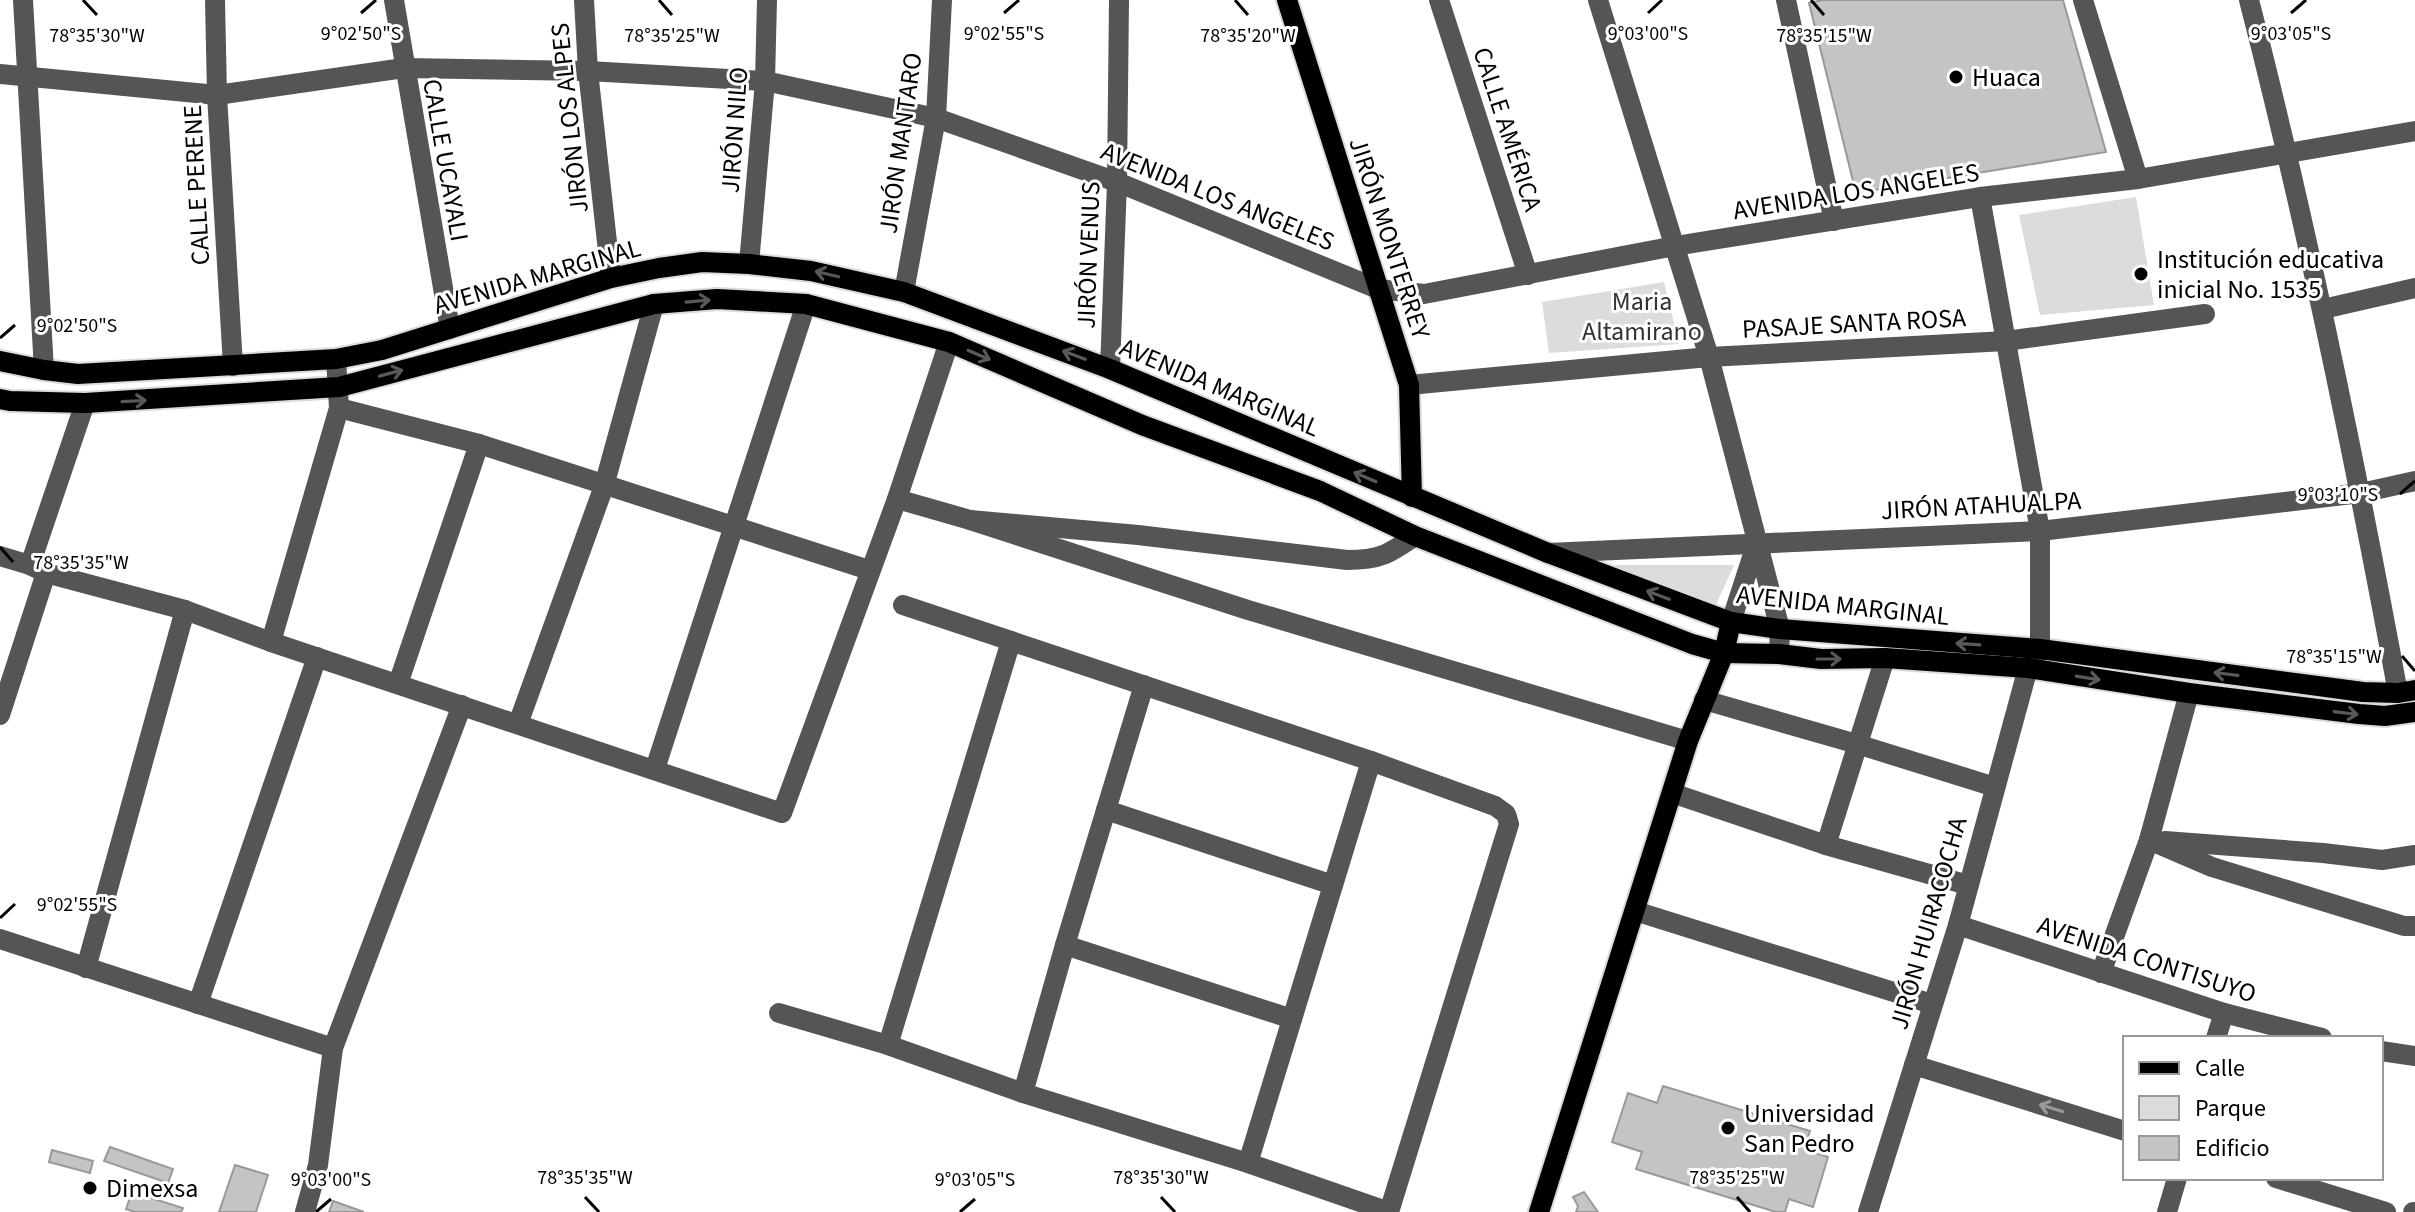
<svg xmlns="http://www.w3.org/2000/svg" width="2415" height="1212" font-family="'Source Sans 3',sans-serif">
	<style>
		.green { fill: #dcdcdc }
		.building { fill: #c4c4c4; stroke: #999; stroke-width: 2 }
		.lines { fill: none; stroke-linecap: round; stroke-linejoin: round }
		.major-casing { stroke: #dbdbdb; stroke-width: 24 }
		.minor { stroke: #555; stroke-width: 20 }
		.major { stroke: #000; stroke-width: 20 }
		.oneway { stroke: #595959 }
		.oneway2 { stroke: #999 }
		.ticks { fill: none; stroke: #000; stroke-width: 3 }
		.poi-dot { fill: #000; stroke: #fff; stroke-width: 3 }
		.labels { text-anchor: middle; stroke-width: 6; stroke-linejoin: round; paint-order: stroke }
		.poi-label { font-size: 26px; fill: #000; stroke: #fff; text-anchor: start }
		.street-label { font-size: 26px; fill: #000; stroke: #fff }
		.park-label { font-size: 26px; fill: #333; stroke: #fff }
		.ticks-label { font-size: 20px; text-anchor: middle; fill: #000; stroke: #fff; stroke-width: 6; stroke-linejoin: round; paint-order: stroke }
	</style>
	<rect width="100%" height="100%" fill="#fff"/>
	<!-- green -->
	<g class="green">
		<polygon points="2136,197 2154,305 2040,315 2019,215"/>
		<polygon points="1664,282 1679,344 1549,353 1542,302"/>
		<polygon points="1589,565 1734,565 1711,616"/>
	</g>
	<!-- building -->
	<g class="building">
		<polygon points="1822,0 2063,0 2106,152 1856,193 1809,3"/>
		<polygon points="1663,1086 1810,1131 1804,1149 1828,1157 1813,1207 1789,1199 1785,1212 1776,1212 1636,1169 1642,1152 1612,1142 1628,1093 1657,1103"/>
		<polygon points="110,1147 173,1169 168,1183 104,1161"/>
		<polygon points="52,1150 93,1161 90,1173 49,1162"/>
		<polygon points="235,1165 268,1175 256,1212 219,1212"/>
		<polygon points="132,1192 183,1208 181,1212 135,1212 126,1209"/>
		<polygon points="1584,1192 1598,1212 1576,1212 1578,1206 1573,1197"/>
		<polygon points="333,1201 364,1212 329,1212"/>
	</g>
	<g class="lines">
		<defs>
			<g id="major">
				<polyline points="1287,0 1409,385 1412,497"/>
				<polyline points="0,361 44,370 78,374 336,359 382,350 611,278 659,268 702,262 749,264 811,271 904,292 1110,369 1548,553 1731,622 1780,629 2040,649 2363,692 2398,693 2415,690"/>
				<polyline points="0,399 10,401 85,403 339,387 654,304 717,299 806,304 949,342 1142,425 1320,491 1415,536 1692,644 1724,653 1779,654 1821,659 1885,658 2028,668 2189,693 2359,714 2385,716 2415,712"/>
				<polyline points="1539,1212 1688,741 1724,653 1731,622"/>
			</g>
		</defs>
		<!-- major casing -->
		<use href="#major" class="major-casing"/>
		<!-- minor -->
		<g class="minor">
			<polyline points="23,0 44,370"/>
			<polyline points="215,0 217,95 233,366"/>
			<polyline points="394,0 450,329"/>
			<polyline points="584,0 588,71 611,278"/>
			<polyline points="1439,0 1528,275"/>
			<polyline points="1598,0 1709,357 1780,629 1779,654"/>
			<polyline points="1786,0 1834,221"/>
			<polyline points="2083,0 2138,179"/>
			<path d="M2249 0C2308 229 2355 460 2398 693"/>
			<polyline points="0,74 217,95 404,68 588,71 765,81 936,118 1117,182 1378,289 1424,294 1675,246 1980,197 2138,179 2415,131"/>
			<polyline points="749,264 765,81 767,0"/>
			<polyline points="904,292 936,118 942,0"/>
			<polyline points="2323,309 2415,288"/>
			<polyline points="1110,369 1117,182 1119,0"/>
			<polyline points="1409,385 1709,357 2006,341 2205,314"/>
			<polyline points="339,408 479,444 869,570"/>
			<path d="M897 499 970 520 1138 535 1347 560C1380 560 1389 554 1415 536"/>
			<polyline points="970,520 1248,610 1688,741"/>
			<polyline points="1548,553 2040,531 2361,493 2415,481"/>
			<polyline points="0,556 30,565 46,573 185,610 271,642 782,813 897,499 949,342"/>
			<polyline points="30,565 85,403"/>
			<polyline points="903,605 1371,761 1495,806 1506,814 1509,824 1389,1212"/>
			<polyline points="1731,622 1757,542"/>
			<polyline points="271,642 339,408 336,359"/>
			<polyline points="398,684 479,444"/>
			<polyline points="1704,700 1857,744 1995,787"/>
			<polyline points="0,715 46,573"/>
			<polyline points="518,724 604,486 654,304"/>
			<polyline points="655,769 806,304"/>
			<polyline points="1672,793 1826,845 1968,885"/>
			<polyline points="1106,810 1333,885"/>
			<polyline points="2149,840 2212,867 2404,926 2415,926"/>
			<polyline points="2165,841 2323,853 2382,860 2415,855"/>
			<polyline points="1826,845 1885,658"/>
			<polyline points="1635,911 1932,1004"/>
			<polyline points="1958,925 2224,1013 2322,1038"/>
			<polyline points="0,939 333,1048"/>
			<polyline points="1065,945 1292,1019"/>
			<polyline points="86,968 185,610"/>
			<polyline points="2101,973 2149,840 2189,693"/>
			<polyline points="198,1004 317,657"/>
			<polyline points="779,1013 888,1045 1023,1093 1248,1163 1389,1212"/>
			<polyline points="2216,1038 2224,1013"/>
			<polyline points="888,1045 1011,641"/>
			<polyline points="2381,1051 2415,1056"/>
			<polyline points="1914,1065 2125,1131"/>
			<polyline points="1023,1093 1065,945 1144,685"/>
			<polyline points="1248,1163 1371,761"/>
			<polyline points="2276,1178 2386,1212"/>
			<polyline points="305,1212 318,1165 333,1048 462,705"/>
			<polyline points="1868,1212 1958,925 2028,668 2040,649 2040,531 1980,197"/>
			<polyline points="2167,1212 2177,1178"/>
			<polyline points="2413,1212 2415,1212"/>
		</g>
		<!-- major -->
		<use href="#major" class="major"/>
	</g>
	<!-- one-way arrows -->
	<defs><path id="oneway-shaft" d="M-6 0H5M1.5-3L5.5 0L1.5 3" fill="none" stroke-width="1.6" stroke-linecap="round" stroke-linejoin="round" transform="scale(2)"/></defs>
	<g class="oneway">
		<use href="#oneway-shaft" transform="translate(827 274) rotate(-167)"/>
		<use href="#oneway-shaft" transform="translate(698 301) rotate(-5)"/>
		<use href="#oneway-shaft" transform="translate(979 355) rotate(23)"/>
		<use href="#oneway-shaft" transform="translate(1074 355) rotate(-159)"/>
		<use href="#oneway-shaft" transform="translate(391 373) rotate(-15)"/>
		<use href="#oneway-shaft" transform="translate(134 401) rotate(-3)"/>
		<use href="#oneway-shaft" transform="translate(1365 477) rotate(-157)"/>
		<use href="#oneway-shaft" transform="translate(1658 595) rotate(-159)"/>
		<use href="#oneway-shaft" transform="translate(1968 644) rotate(-176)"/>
		<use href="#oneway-shaft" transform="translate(1829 659)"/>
		<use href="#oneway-shaft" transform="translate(2226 674) rotate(-173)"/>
		<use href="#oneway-shaft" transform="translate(2088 678) rotate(9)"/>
		<use href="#oneway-shaft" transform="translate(2346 713) rotate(7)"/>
	</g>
	<use class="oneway2" href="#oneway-shaft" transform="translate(2051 1108) rotate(-163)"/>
	<!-- ticks -->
	<path class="ticks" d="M83 0 97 15M659 0 672 15M1235 0 1248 15M1811 0 1824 15M361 13 376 0M1004 13 1019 0M1648 13 1662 0M2291 13 2306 0M0 338 15 325M2400 494 2415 481M0 547 13 562M2402 656 2415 671M0 918 15 904M585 1197 599 1212M1161 1197 1175 1212M1737 1197 1750 1212M316 1212 331 1199M960 1212 975 1199"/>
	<!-- markers -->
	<g class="poi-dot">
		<circle cx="1956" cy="77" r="8"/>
		<circle cx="2141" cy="274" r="8"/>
		<circle cx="1728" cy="1128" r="8"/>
		<circle cx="90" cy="1188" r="8"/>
	</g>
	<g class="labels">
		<!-- poi labels -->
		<g class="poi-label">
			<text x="1972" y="86">Huaca</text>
			<text x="2157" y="268">Institución educativa<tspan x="2157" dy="30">inicial No. 1535</tspan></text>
			<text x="1744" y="1122">Universidad<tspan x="1744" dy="30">San Pedro</tspan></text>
			<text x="106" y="1197">Dimexsa</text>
		</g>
		<!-- street labels -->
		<g class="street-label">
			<text transform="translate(569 118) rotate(-96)" y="9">JIRÓN LOS ALPES</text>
			<text transform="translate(1508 129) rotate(72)" y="9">CALLE AMÉRICA</text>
			<text transform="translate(734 130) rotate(-86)" y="9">JIRÓN NILO</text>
			<text transform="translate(900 143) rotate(-82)" y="9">JIRÓN MANTARO</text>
			<text transform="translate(446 160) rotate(80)" y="9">CALLE UCAYALI</text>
			<text transform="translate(196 185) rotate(-93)" y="9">CALLE PERENE</text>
			<text transform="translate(1856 191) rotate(-9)" y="9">AVENIDA LOS ANGELES</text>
			<text transform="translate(1218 196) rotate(22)" y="9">AVENIDA LOS ANGELES</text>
			<text transform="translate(1390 238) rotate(72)" y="9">JIRÓN MONTERREY</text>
			<text transform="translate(1088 255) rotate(-88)" y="9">JIRÓN VENUS</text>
			<text transform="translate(537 276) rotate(-16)" y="9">AVENIDA MARGINAL</text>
			<text transform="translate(1854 323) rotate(-3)" y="9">PASAJE SANTA ROSA</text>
			<text transform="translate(1220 387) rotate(23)" y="9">AVENIDA MARGINAL</text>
			<text transform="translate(1981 505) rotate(-3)" y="9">JIRÓN ATAHUALPA</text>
			<text transform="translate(1843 605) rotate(6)" y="9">AVENIDA MARGINAL</text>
			<text transform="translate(1928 923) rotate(-74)" y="9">JIRÓN HUIRACOCHA</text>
			<text transform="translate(2147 959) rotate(18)" y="9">AVENIDA CONTISUYO</text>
		</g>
		<!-- park labels -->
		<g class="park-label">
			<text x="1642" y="310">Maria<tspan x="1642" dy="30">Altamirano</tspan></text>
		</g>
	</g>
	<g class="ticks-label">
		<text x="361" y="40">9°02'50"S</text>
		<text x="1004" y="40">9°02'55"S</text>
		<text x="1648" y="40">9°03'00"S</text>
		<text x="2291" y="40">9°03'05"S</text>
		<text x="97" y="42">78°35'30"W</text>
		<text x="672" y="42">78°35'25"W</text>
		<text x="1248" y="42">78°35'20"W</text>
		<text x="1824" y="42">78°35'15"W</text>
		<text x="77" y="332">9°02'50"S</text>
		<text x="2338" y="501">9°03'10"S</text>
		<text x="81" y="569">78°35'35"W</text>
		<text x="2334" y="663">78°35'15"W</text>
		<text x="77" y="911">9°02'55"S</text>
		<text x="585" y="1184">78°35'35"W</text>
		<text x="1161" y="1184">78°35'30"W</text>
		<text x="1737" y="1184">78°35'25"W</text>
		<text x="331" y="1186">9°03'00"S</text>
		<text x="975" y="1186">9°03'05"S</text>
	</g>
	<!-- legend -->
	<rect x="2123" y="1036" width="260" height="144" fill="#ffffff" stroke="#999999" stroke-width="2"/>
	<rect x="2139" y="1062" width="40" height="12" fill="#000000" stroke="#999999" stroke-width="2"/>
	<text x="2195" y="1076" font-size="24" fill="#000000">Calle</text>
	<rect x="2139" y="1096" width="40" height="24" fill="#dcdcdc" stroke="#999999" stroke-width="2"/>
	<text x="2195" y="1116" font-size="24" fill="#000000">Parque</text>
	<rect x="2139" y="1136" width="40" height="24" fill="#c4c4c4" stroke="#999999" stroke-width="2"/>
	<text x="2195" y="1156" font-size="24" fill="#000000">Edificio</text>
</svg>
